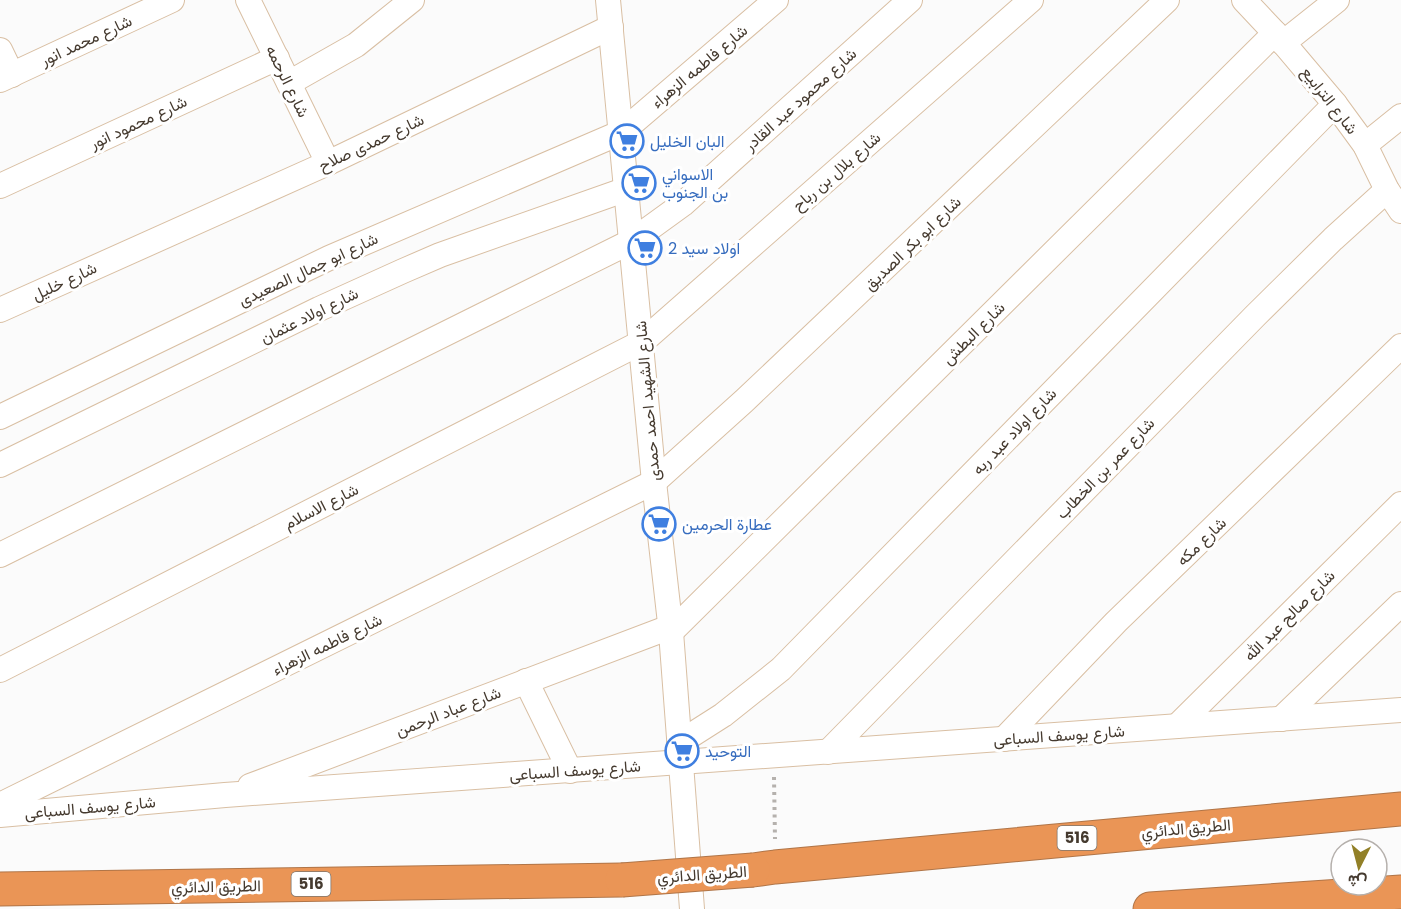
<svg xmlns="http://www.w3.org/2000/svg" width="1401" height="909" font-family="Poppins,Vazirmatn,sans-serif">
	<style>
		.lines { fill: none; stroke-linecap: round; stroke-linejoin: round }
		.minor-casing { stroke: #d9bfa3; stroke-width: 26 }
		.motorway-casing { stroke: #b07548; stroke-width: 35 }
		.path { stroke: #b5b1ad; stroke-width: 4; stroke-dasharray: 3 4.5; stroke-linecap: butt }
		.minor { stroke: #fff; stroke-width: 24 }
		.motorway { stroke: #ea9556; stroke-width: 33 }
		.motorway-bridge-casing { stroke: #b07548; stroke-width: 35; stroke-linecap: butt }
		.motorway-bridge { stroke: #ea9556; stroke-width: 33 }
		.labels { text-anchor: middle; stroke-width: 6; stroke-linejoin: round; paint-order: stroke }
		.shield { fill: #fff; stroke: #7d756d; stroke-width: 1.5 }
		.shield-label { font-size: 15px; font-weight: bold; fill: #453a2f }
		.street-label { font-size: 16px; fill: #453a2f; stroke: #fff }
		.shop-label { font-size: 16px; fill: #366cbe; stroke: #fff; text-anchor: start }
	</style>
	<rect width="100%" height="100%" fill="#fbfbfb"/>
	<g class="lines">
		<defs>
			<g id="minor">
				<polyline points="248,0 328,163"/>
				<polyline points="608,0 654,482 671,632 692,909"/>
				<polyline points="1244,0 1275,33 1335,104 1365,145 1387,190 1401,211"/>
				<polyline points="1283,43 1337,0"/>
				<polyline points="0,50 12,75"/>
				<polyline points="0,80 172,0"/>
				<polyline points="289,83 356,45 412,0"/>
				<polyline points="1365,145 1401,116"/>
				<polyline points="0,186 277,58"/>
				<polyline points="0,310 328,163 611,27"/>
				<polyline points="0,417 329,258 622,132 776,0"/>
				<polyline points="0,465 319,309 403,271 440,255 627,189"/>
				<polyline points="0,555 632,241 683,204 910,0"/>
				<polyline points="671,632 1275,33"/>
				<polyline points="0,670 642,342 1031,0"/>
				<polyline points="526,681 570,771"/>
				<polyline points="1281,719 1401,604"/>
				<polyline points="1177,726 1401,504"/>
				<polyline points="1004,739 1116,622 1401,346"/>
				<polyline points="679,743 723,715 781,669 1335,104"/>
				<polyline points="828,752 1255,316 1333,239 1387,190"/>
				<polyline points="250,786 670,627"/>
				<polyline points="0,805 654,482 744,401 1167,0"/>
				<polyline points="0,815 225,795 1401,710"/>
			</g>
			<g id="motorway">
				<polyline points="753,870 775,867 1401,809"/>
				<polyline points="0,889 622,880"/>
				<polyline points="1150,909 1401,892"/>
			</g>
		</defs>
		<!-- minor casing -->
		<use href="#minor" class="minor-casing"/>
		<!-- motorway casing -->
		<use href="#motorway" class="motorway-casing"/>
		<!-- path -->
		<polyline class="path" points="774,777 775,839"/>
		<!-- minor -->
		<use href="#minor" class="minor"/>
		<!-- motorway -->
		<use href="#motorway" class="motorway"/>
		<defs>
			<polyline id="motorway-bridge" points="622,880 753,870"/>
		</defs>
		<!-- motorway-bridge casing -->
		<use href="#motorway-bridge" class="motorway-bridge-casing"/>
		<!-- motorway-bridge -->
		<use href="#motorway-bridge" class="motorway-bridge"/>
	</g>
	<!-- icons -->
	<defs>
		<symbol id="supermarket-ring" viewBox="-11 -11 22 22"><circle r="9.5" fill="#fff" stroke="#3f7fe0" stroke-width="1.5"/><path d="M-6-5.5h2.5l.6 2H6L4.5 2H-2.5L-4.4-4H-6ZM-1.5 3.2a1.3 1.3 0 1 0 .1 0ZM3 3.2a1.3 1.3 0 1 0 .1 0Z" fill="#3f7fe0"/></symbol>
	</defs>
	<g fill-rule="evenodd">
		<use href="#supermarket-ring" x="608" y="122" width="38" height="38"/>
		<use href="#supermarket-ring" x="620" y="164" width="38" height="38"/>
		<use href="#supermarket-ring" x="626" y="229" width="38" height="38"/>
		<use href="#supermarket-ring" x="640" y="505" width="38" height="38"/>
		<use href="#supermarket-ring" x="663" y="732" width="38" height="38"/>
	</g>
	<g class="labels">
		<!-- shield labels -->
		<g class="shield">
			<rect x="1057.5" y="826" width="39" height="24" rx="4.5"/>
			<rect x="291.5" y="872" width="39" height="24" rx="4.5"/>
		</g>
		<g class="shield-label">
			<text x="1077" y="843">516</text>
			<text x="311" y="889">516</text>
		</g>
		<!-- street labels -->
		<g class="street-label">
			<text transform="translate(86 40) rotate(-25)" y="6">شارع محمد انور</text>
			<text transform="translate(699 66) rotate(-40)" y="6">شارع فاطمه الزهراء</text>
			<text transform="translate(288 81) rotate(64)" y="6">شارع الرحمه</text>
			<text transform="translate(800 99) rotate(-42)" y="6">شارع محمود عبد القادر</text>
			<text transform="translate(1330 100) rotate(52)" y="6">شارع الترابيع</text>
			<text transform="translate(138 122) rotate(-25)" y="6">شارع محمود انور</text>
			<text transform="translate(371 142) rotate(-25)" y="6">شارع حمدى صلاح</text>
			<text transform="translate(836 171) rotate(-41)" y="6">شارع بلال بن رباح</text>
			<text transform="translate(912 243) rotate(-44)" y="6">شارع ابو بكر الصديق</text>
			<text transform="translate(308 269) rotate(-25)" y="6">شارع ابو جمال الصعيدى</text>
			<text transform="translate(64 281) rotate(-25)" y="6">شارع خليل</text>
			<text transform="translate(309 315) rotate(-26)" y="6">شارع اولاد عثمان</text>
			<text transform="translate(973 333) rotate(-45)" y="6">شارع البطش</text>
			<text transform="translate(647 401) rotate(-95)" y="6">شارع الشهيد احمد حمدى</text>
			<text transform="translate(1014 431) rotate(-46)" y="6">شارع اولاد عبد ربه</text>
			<text transform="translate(1105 468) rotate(-46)" y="6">شارع عمر بن الخطاب</text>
			<text transform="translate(321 506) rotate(-27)" y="6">شارع الاسلام</text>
			<text transform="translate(1201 541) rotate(-44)" y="6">شارع مكه</text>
			<text transform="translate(1289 615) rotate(-45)" y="6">شارع صالح عبد الله</text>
			<text transform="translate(327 644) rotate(-26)" y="6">شارع فاطمه الزهراء</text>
			<text transform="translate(448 711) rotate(-21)" y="6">شارع عباد الرحمن</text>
			<text transform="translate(1059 735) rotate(-4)" y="6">شارع يوسف السباعى</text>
			<text transform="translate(575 770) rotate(-4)" y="6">شارع يوسف السباعى</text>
			<text transform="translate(90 807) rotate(-5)" y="6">شارع يوسف السباعى</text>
			<text transform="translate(1186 828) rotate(-5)" y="6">الطريق الدائري</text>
			<text transform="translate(702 874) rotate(-4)" y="6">الطريق الدائري</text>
			<text transform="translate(216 886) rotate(-1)" y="6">الطريق الدائري</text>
		</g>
		<!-- shop labels -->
		<g class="shop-label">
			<text x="650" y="147">البان الخليل</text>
			<text x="662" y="180">الاسواني<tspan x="662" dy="18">بن الجنوب</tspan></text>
			<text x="668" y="254">اولاد سيد 2</text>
			<text x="682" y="530">عطارة الحرمين</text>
			<text x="705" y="757">التوحيد</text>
		</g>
	</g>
	<!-- north arrow -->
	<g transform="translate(1359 867) rotate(186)"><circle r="28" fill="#ffffff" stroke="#b5b0ac" stroke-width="1.5"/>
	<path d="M0-4.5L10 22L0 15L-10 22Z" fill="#928027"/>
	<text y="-9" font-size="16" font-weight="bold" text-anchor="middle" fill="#453a2f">ش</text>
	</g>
</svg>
